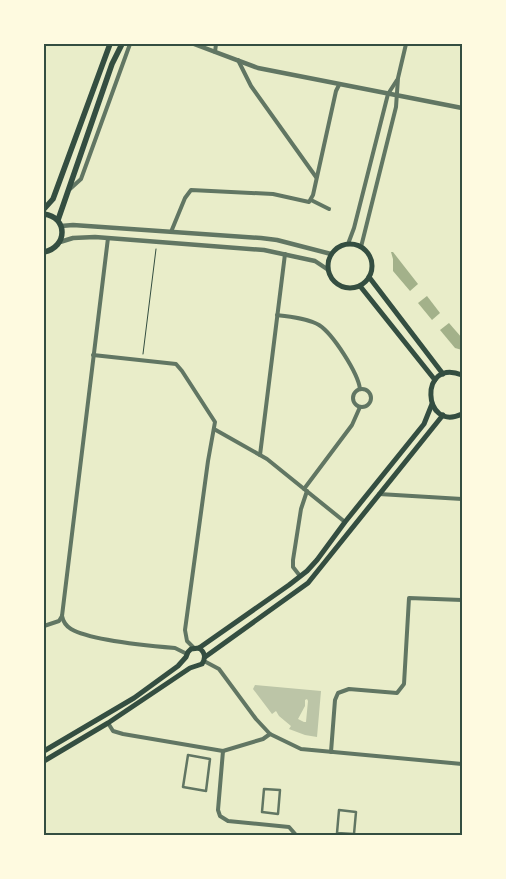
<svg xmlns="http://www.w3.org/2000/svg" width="506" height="879" font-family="Figtree,sans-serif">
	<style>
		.water { fill: #a3b18a }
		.building { fill: #bcc5a7; fill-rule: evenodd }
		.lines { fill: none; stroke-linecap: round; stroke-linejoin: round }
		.path { stroke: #344e41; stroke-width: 1 }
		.pedestrian { stroke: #617663; stroke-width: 2.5 }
		.minor { stroke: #617663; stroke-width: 4 }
		.tertiary { stroke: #617663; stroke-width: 4.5 }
		.secondary { stroke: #344e41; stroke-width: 5 }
		.primary { stroke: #344e41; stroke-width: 5.5 }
		.neatline { fill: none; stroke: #344e41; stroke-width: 2 }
	</style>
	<rect width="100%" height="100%" fill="#e9edc9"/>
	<!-- water -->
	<g class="water">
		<polygon points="391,252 393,252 418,284 410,291 393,271 393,259"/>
		<polygon points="427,296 440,313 432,320 418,303"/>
		<polygon points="449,323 462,338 462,350 455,348 440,330"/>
	</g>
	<!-- building -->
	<path class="building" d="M255 685 321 691 317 737 305 735 289 729 291 726 279 716 276 711 272 714 253 689ZM307 699 308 701 306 722H304L298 719 305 706V700Z"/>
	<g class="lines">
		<!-- path -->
		<polyline class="path" points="143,354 156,249"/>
		<!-- pedestrian -->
		<g class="pedestrian">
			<polygon points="188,755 210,759 206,791 183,787"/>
			<polygon points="264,789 280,790 278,814 262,812"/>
			<polygon points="339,810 356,812 354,834 337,833"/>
		</g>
		<!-- minor -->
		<g class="minor">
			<polyline points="215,52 216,44"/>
			<polyline points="238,60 251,86 316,177"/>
			<polyline points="70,189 81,179 130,44"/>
			<polyline points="311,200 329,209"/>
			<polyline points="171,232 185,198 191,190 273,194 309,202 313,195 336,91 339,85"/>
			<polyline points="348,244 354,228 388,94 397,80"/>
			<polyline points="361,247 396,107 398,78 406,44"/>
			<path d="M277 315C290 317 307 318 319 325 333 334 358 373 360 389"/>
			<polyline points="93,355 176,364 182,371 215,422 208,461 185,630 187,641 194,648"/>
			<circle cx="362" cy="398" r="9"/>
			<polyline points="214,429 267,459 345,522"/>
			<polyline points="260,455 285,254"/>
			<polyline points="304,489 352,425 360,407"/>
			<polyline points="379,494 462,499"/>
			<polyline points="300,576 293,567 293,560 301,509 307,491"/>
			<polyline points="62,616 108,238"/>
			<path d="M62 616C63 621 66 626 71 629 90 640 151 646 175 648L187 654"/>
			<polyline points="44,626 59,621 62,616"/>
			<polyline points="204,661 219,669 256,719 270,734 301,749 462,764"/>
			<polyline points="108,723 113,731 123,734 223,751 263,739 270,734"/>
			<polyline points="223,751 218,810 220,816 228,821 289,827 296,835"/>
			<polyline points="331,752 335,700 338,693 349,689 397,693 404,684 409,598 462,600"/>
		</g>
		<!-- tertiary -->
		<g class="tertiary">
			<polyline points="194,44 258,68 462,108"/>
			<polyline points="61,226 73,225 261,238 277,240 331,254"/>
			<polyline points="60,242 73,238 95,237 264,250 315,261 327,269"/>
		</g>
		<!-- secondary -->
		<g class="secondary">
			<circle cx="350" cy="266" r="22"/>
			<polyline points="369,277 443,374"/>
			<polyline points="360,286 435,380"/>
			<path d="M462 375C419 357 422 433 462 414"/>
			<polyline points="199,648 289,585 307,571 317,560 345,522 424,424 432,404"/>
			<polyline points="205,657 308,583 443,415"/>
			<path d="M44 751 134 698 178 666 186 657 188 652 191 649 199 648C205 652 206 658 202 664L190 668 108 723 44 761"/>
		</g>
		<!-- primary -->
		<g class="primary">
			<polyline points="44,209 53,199 110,44"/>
			<path d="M44 214C68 217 68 247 44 252"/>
			<polyline points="58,220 112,64 122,44"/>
		</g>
	</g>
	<!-- border -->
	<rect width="506" height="879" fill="none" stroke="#fefae0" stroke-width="90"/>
	<rect x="45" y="45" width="416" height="789" class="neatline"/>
</svg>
